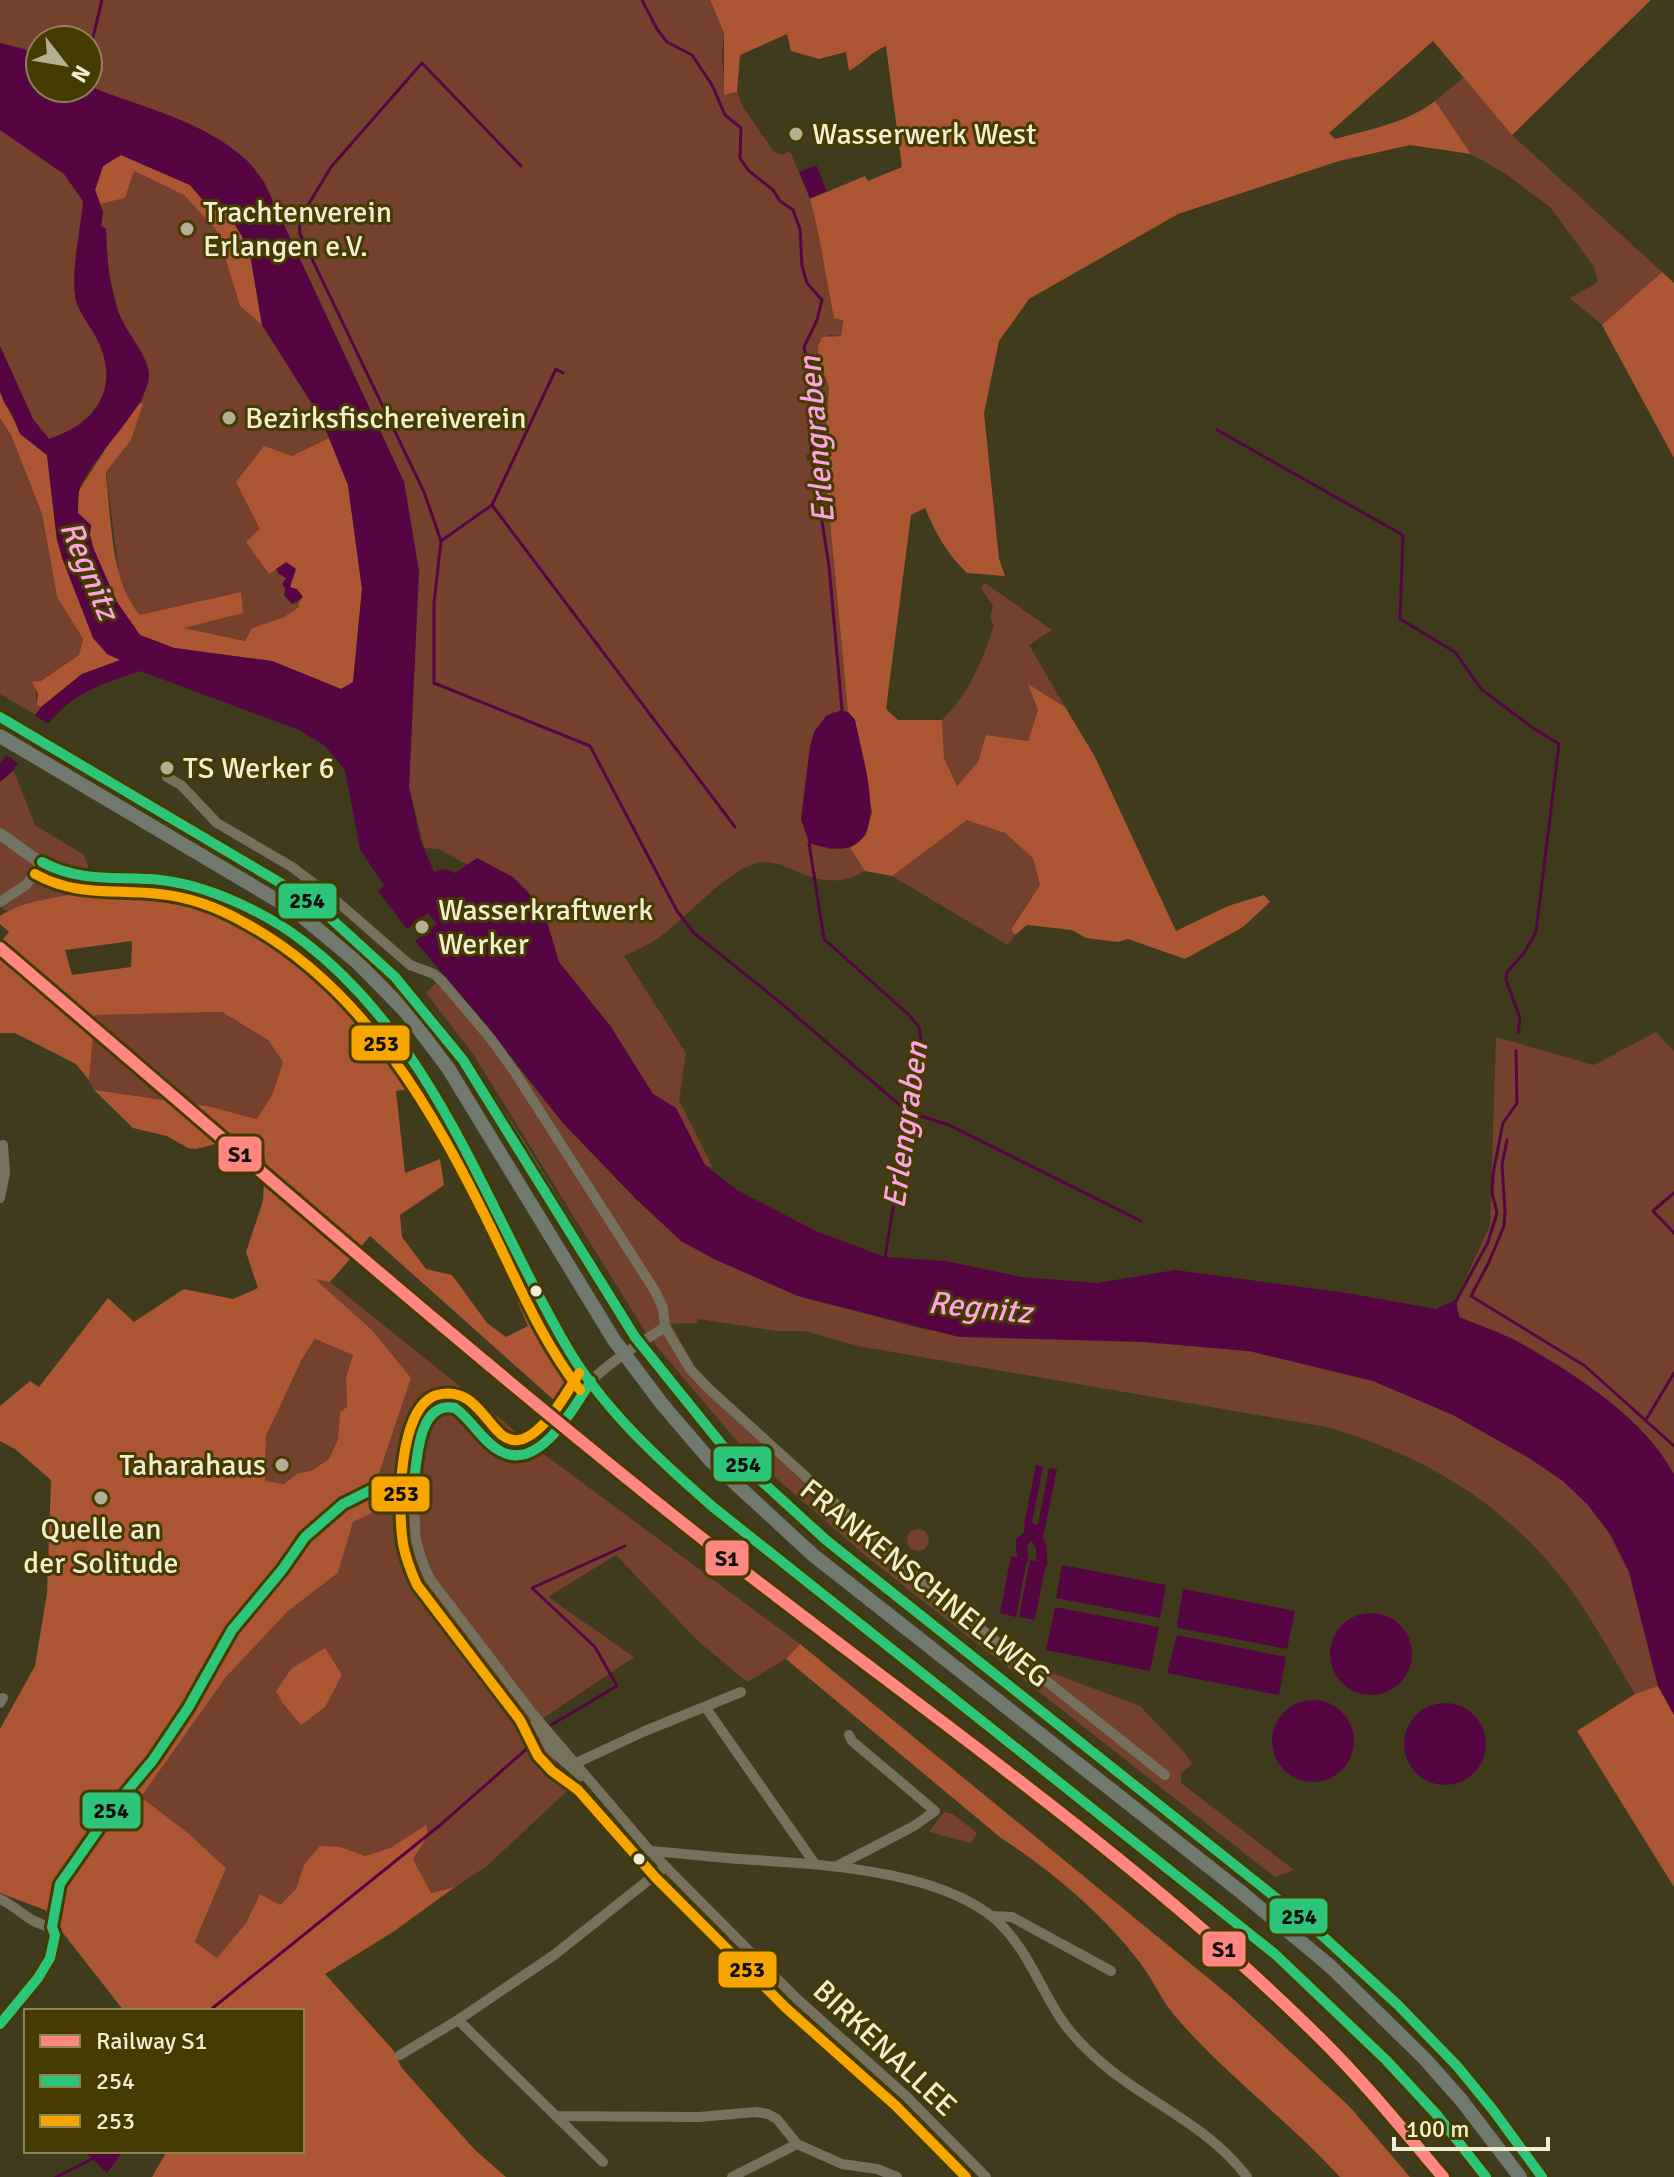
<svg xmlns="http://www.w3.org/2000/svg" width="1674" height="2177" font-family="Signika,sans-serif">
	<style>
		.green { fill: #74412c }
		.forest { fill: #ac5634; fill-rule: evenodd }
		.water { fill: #560543; fill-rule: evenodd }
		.pier { fill: #403b1c }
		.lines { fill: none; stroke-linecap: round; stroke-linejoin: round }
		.stream { stroke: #560543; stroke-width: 3 }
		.canal { stroke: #560543; stroke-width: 11 }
		.minor { stroke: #75715d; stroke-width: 10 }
		.major { stroke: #727566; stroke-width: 12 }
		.highway { stroke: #71786d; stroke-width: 14 }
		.bus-1-casing { stroke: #453b00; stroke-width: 16 }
		.bus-2-casing { stroke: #453b00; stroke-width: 16 }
		.bus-1 { stroke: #2dc577; stroke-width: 10 }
		.bus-2 { stroke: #f7a600; stroke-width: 10 }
		.rail-1-casing { stroke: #453b00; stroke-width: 18 }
		.rail-1 { stroke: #ff8780; stroke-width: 12 }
		.poi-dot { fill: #b4af92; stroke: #453b00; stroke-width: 3 }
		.bus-dot { fill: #f3eed2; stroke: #453b00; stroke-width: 3 }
		.labels { text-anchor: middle; stroke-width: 6; stroke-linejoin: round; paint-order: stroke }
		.poi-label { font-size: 30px; fill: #f3eed2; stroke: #453b00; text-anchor: start }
		.street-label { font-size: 30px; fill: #f3eed2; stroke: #453b00 }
		.water-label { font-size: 32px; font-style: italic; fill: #fea2e2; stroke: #453b00 }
		.line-badge { stroke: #453b00; stroke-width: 3 }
		.pale-badge-label { font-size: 22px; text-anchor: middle; font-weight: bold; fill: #111 }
	</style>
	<rect width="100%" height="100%" fill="#403b1c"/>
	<!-- green -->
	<g class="green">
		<path d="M0 0H710L724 33 722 53 725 95 737 92 743 107 774 152 782 155 790 151 810 199 821 240 829 290 843 319 841 336 829 335 819 359 829 388 825 450 806 455 807 461 824 458 848 712H833L826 716 806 783 801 819 828 849 850 848 865 871C813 900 790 853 754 864 727 871 683 921 657 939 647 945 635 951 624 956L686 1053 679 1100 713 1168 705 1165 676 1108 653 1094 611 1027 559 962 545 915 477 858 468 865 439 849 424 848 409 786 419 571 404 482 264 182 219 140 170 116 98 90 88 84V40H40V58L24 49 0 43Z"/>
		<polygon points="1464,77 1512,135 1662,272 1602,325 1570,298 1598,282 1594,267 1551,208 1506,174 1471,154 1435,101"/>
		<path d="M0 130 64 174 83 201C81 228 70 276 76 300 80 314 91 326 97 339 121 387 97 423 49 439L33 419 0 346Z"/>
		<polygon points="134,171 184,195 217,231 240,306 262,325 321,418 329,438 292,456 260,529 270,573 276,569 279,574 283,575 286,578 284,595 292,604 298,603 300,607 284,617 252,628 245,641 181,628 241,592 140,616 131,604 119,575 106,472 131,440 149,374 142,353 132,341 119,313 108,270 106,229 101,226 103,212 100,204 125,198"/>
		<polygon points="0,418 11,435 42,514 57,597 83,639 79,655 35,686 37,704 41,707 36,715 0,694"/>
		<path d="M985 583 1052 630 1029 645 1065 707 1029 685 1038 710 1028 741 987 735 978 762 957 786 944 758 942 720C969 694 982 661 994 626L990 617 993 606 981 588Z"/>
		<polygon points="14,771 35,825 84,855 96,890 6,911 0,906 0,782"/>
		<polygon points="967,819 1005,833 1033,857 1040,885 1011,928 1015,935 1008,945 892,876"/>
		<path d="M444 975 562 1122 637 1200 714 1259 798 1296 927 1330 1144 1342 1249 1351 1373 1381 1453 1415 1529 1458 1563 1481 1588 1505 1610 1534 1629 1572 1658 1686 1635 1694C1609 1651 1585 1604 1552 1566 1490 1494 1417 1454 1327 1427L858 1346 805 1331H777L698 1319 697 1323 671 1324 700 1376 911 1568 1028 1664 1140 1706 1184 1752 1192 1764 1181 1773V1783L1294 1870 1275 1877 867 1557 746 1452 648 1336 473 1054 426 993Z"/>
		<polygon points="222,1012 268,1040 283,1062 272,1095 257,1119 207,1106 94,1090 89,1080 95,1015"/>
		<path d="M1656 1032 1674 1051V1475C1647 1420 1575 1374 1522 1344 1502 1333 1480 1326 1459 1317L1456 1300 1490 1225 1496 1037 1594 1065Z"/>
		<polygon points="314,1278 330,1282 545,1455 800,1644 786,1659 747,1682 698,1641 616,1555 548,1597 634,1657 539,1721 567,1791 487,1866 455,1887 431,1893 413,1859 428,1836 426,1825 390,1848 365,1856 341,1847 304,1865 297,1889 280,1905 260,1894 246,1923 217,1958 195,1943 226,1868 188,1833 141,1797 226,1677 288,1611 338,1573 353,1522 401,1488 376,1482 372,1330"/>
		<polygon points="315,1339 353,1355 346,1377 347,1407 340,1412 338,1439 329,1459 311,1471 298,1473 284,1484 265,1481 266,1436 302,1359"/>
		<circle cx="918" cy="1540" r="11"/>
		<polygon points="944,1812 953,1814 977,1833 971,1843 929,1832"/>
	</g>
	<!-- forest -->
	<g class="forest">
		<path d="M710 0H1651L1512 135 1433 41 1329 133 1335 139C1370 129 1407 123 1435 101L1471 154 1410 145 1339 161 1178 214 1029 299 999 341 984 413 999 559 1005 576 967 573C947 554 936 534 925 508L911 515 886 709 898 720H942L944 758 957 786 978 762 986 735 1028 741 1038 710 1028 684 1065 707 1095 757 1176 931 1228 906 1264 895 1270 902 1243 927 1185 959 1128 939 1118 942 1086 938 1072 930 1027 925 1015 935 1011 929 1040 885 1033 858 1005 833 967 820 892 876 865 871 850 848 866 835 872 812 855 720 848 712 824 458 829 388 819 359 818 347 822 337 841 336 843 320 834 318C826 278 821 239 810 199L865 176 868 181 902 167 886 46C872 51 863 63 849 71L846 52 819 59 791 51 787 34 740 55 737 92 724 95V33Z"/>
		<polygon points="121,155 190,185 202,199 223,205 249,248 262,325 240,306 217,231 184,195 134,171 125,198 100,204 95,190 103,166"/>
		<polygon points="1662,272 1674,283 1674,458 1602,325"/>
		<path d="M0 392C11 418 24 439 47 455L57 540 122 660 82 674 41 707 37 705 38 694 32 682 41 681 79 655 83 639 57 597 42 514 11 435 0 418Z"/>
		<path d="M140 403 143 404 131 440 106 472V477C112 522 110 580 140 615L241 592 243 613 183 628 245 641 252 628 284 617 299 607 298 603 303 597 290 587 295 569 286 563 269 574 246 542 260 529 236 482 264 446 292 456 329 438 348 485 362 589 353 683 341 689 272 661 174 648 140 635 117 602 78 513 79 490 112 439Z"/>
		<path d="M96 890 183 897 191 905C208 901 225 911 239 918L236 925 265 940 269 934C326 960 387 1034 419 1087L396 1091 405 1173 440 1159 444 1185 400 1215 402 1237 426 1269 452 1275 487 1323 506 1337 528 1326 457 1164 461 1159 532 1320 575 1390 565 1410 370 1236 330 1282 315 1279 372 1330 411 1378 376 1482 401 1488 406 1497 353 1522 338 1573 288 1611 226 1677 141 1797 188 1833 226 1868 195 1942 217 1958 246 1923 260 1894 280 1905 296 1889 304 1865 320 1846 341 1847 365 1856 390 1848 426 1825 428 1836 413 1859 431 1893 455 1887 393 1932 325 1974 394 2051 401 2067 475 2150 506 2177H152L167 2151H302V2011H124L45 1910 0 1893V1729L35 1666 47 1593 51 1480 15 1449 0 1441V1406L30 1381 39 1387 108 1298 134 1322 184 1289 233 1299 258 1288 246 1252 263 1201 265 1160 262 1149 256 1143 227 1141 196 1149 188 1148 167 1136 133 1128 94 1090 207 1106 257 1119 272 1095 283 1062 268 1040 222 1012 95 1015 89 1080 76 1064 15 1033H0V943L9 932 0 924V916C22 900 68 896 96 890ZM132 941 131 967 72 975 65 950ZM315 1339 353 1355 346 1377 347 1407 340 1412 338 1439 329 1459 311 1471 298 1473 284 1484 265 1481 266 1436 302 1359Z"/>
		<path d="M800 1644 1230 1996 1350 2107 1410 2177H1340C1288 2120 1224 2074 1174 2015 1161 1999 1153 1980 1141 1964 1104 1915 1052 1871 1001 1838L786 1659Z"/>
		<polygon points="325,1648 342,1675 325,1707 301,1725 282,1702 276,1691 292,1668"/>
		<polygon points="1658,1686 1674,1715 1674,1887 1577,1731 1635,1694"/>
	</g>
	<!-- water -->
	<g class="water">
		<path d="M0 43 24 49 40 58V88H88V84L98 90C147 108 205 123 244 158 252 164 258 174 264 182L404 482 419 571 409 786 420 839 434 872 445 869 455 873 477 858 513 877 529 893 545 915 559 962 611 1027 653 1094 676 1108 705 1165 737 1190 816 1231 885 1257 946 1261 1021 1277 1097 1283 1175 1270 1347 1293 1436 1309 1456 1300 1459 1317C1480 1326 1503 1333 1522 1344 1575 1374 1647 1420 1674 1475V1715L1658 1686 1629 1572 1610 1534 1588 1505 1563 1481 1529 1458 1453 1415 1373 1381 1249 1351 1144 1342 959 1337 798 1296 714 1259 681 1241 637 1200 562 1122 484 1022 415 941 437 924 428 913 407 929 378 891 384 886 360 849 345 770 325 746 299 730 140 671C109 682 80 690 57 714 36 735 24 763 0 782V764L41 707 82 674 120 660 107 654 93 638 62 558 57 540 47 455 20 434 10 410 5 404 0 392V346L33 419 49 439C97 424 121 387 97 339 91 327 80 314 76 301 70 276 81 228 83 201L64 174 0 130ZM121 155 190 185 202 199 223 205 249 248 262 325 321 418 348 485 362 589 353 682 341 689 272 661 174 648 140 635 117 602 94 550 90 535 91 525 78 513C78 505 77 495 80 488 92 456 150 406 149 374 149 358 126 331 119 314 109 286 107 258 106 229L101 226 103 212 95 190 103 166Z"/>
		<polygon points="816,165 827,191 810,198 799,172"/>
		<polygon points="286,562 296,569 290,587 297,589 303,597 292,604 284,595 286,590 282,584 286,578 279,574 276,569"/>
		<path d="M842 710 848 712 855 720C864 767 902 874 809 843L801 819 810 746 814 732 826 716Z"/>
		<polygon points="1036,1465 1043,1467 1031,1528 1024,1524"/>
		<polygon points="1049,1468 1057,1469 1045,1528 1037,1529"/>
		<polygon points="1011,1556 1027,1560 1016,1617 1000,1613"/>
		<polygon points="1030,1560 1046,1563 1035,1620 1019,1617"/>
		<polygon points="1062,1565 1166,1585 1160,1618 1056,1598"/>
		<polygon points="1183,1589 1295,1611 1287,1649 1178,1628 1177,1625"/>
		<polygon points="1055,1607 1159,1627 1150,1671 1046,1650"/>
		<circle cx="1371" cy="1654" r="41"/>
		<polygon points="1177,1635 1286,1657 1279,1695 1167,1673"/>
		<circle cx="1313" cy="1741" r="41"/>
		<circle cx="1445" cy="1744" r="41"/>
		<polygon points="84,2151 123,2151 107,2173"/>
	</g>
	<!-- pier -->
	<polygon class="pier" points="32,714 52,726 22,766 4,754"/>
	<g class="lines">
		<!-- stream -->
		<g class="stream">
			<polyline points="642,0 657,29 667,42 692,55 712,85 725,115 741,128 740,158 748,170 773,190 780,201 793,210 800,229 802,266 807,283 822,300 817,320 804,347 815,406 811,451 829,566 842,710"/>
			<polyline points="88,58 102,0"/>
			<polyline points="88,76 88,87"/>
			<polyline points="563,373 556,369 492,505 441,541 434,603 434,683 590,746 677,911 694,933 776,999 908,1112 949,1125 1141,1221"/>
			<polyline points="1217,430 1401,534 1403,536 1400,619 1455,652 1481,689 1530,726 1559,744 1536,932 1524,953 1507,972 1506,980 1520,1018 1518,1033"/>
			<polyline points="492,505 735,827"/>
			<polyline points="441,541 424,492 300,234 299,220 331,167 422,63 521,166"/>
			<polyline points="809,843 824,939 910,1016 919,1027 921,1041 885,1257"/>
			<polyline points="1507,1140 1502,1165 1505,1211 1504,1226 1489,1262 1471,1296 1585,1366 1674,1446"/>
			<polyline points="1674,1193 1653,1211 1674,1233"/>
			<polyline points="1455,1303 1488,1242 1497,1213 1492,1193 1493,1174 1503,1123 1517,1103 1516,1051"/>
			<polyline points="1647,1418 1674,1373"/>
			<polyline points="551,1725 617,1686 595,1647 532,1588 625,1546"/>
			<polyline points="209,2011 439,1826 538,1739"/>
			<polyline points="56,2177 92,2159"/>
		</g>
		<!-- canal -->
		<g class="canal">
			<polyline points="1039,1529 1037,1539 1041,1546 1042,1563"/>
			<polyline points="1023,1559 1021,1542 1029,1536 1030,1527"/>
		</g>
		<!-- minor -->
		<g class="minor">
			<polyline points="167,777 181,785 217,823 292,867 333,898 410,965 434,974 442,981 491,1039 514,1071 655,1291 663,1308 665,1327 690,1369 708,1388 924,1584 1165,1775"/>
			<polyline points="0,902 26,885 42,862"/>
			<polyline points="0,1198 5,1173 3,1145"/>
			<path d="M665 1327C641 1343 612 1360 591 1381 571 1402 561 1437 533 1450 485 1473 484 1407 449 1408 410 1408 413 1512 416 1539 419 1553 423 1566 430 1579L532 1713 650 1851 796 1998 906 2096 986 2177"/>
			<polyline points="0,1703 3,1698"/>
			<polyline points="706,1708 815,1864"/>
			<polyline points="536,1722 550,1749 581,1776"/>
			<polyline points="576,1763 645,1731 741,1692"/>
			<path d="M650 1851C680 1853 710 1857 740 1859 815 1864 952 1869 1005 1929 1028 1954 1041 1988 1059 2016 1069 2032 1082 2045 1095 2057 1143 2101 1208 2124 1247 2177"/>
			<polyline points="839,1865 914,1826 935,1811 852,1741 849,1735"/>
			<path d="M0 1899C21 1909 26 1922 52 1927"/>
			<polyline points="993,1916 1012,1917 1111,1971"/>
			<polyline points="458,2020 556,2116 699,2117 756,2112 768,2114 777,2119 797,2144"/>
			<polyline points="0,2024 38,1978 50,1958 55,1935 52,1927 60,1884 113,1808 153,1760 188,1708 232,1630 282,1570 305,1537 343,1504 373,1489 414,1482"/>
			<polyline points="400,2055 458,2020 554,1955 665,1867"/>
			<polyline points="556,2116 603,2162"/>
			<polyline points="732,2177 797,2144 842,2164 877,2169 897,2177"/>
		</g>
		<!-- major -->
		<path class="major" d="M0 834C21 848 43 868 67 875 85 880 103 877 122 877 158 877 194 885 228 899 414 975 475 1183 565 1344 606 1406 656 1459 713 1507L1275 1954C1351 2023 1425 2093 1486 2177"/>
		<!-- highway -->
		<g class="highway">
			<path d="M0 717 294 891 327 915 373 956 395 977 439 1029 463 1060 516 1142 635 1337 722 1445 826 1540 1314 1928C1371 1979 1427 2029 1476 2088 1500 2116 1520 2147 1542 2177"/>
			<polyline points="0,736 297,912 357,962 405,1011 448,1068 614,1340 662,1404 709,1459 813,1555 1241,1892 1330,1966 1425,2059 1462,2101 1520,2177"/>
		</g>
		<defs>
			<g id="bus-1">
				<polyline points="0,717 294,891 327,915 395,977 463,1060 635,1337 722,1445 826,1540 1314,1928 1398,2005 1457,2066 1493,2110 1542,2177"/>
				<path d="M42 862C80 883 118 876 160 880 207 885 265 912 303 941 435 1042 484 1203 564 1342 600 1406 658 1459 713 1507L1275 1954 1386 2060 1438 2116 1486 2177"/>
				<path d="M0 2024 38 1978 50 1958 55 1935 52 1927 60 1884 113 1808 153 1760 188 1708 232 1630 282 1570 305 1537 343 1504 373 1489 414 1482C417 1458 419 1400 455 1408 472 1420 482 1441 500 1451 539 1473 575 1406 591 1381"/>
			</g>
			<g id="bus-2">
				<path d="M35 874C76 897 115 889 159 894 190 897 219 908 245 923 365 988 434 1112 492 1230 519 1285 542 1341 580 1390"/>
				<path d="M579 1373C567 1393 542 1437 518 1440 489 1444 482 1383 437 1395 397 1407 398 1512 403 1544 406 1559 411 1572 417 1585L520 1720 538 1756 552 1771 578 1790 655 1877 786 2008 896 2106 966 2177"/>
			</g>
		</defs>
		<!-- bus-1 casing -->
		<use href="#bus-1" class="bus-1-casing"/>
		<!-- bus-2 casing -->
		<use href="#bus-2" class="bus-2-casing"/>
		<!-- bus-1 -->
		<use href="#bus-1" class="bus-1"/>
		<!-- bus-2 -->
		<use href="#bus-2" class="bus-2"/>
		<defs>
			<path id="rail-1" d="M0 948C235 1148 466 1352 708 1543 915 1706 1136 1855 1323 2041 1366 2084 1404 2131 1443 2177"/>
		</defs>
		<!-- rail-1 casing -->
		<use href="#rail-1" class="rail-1-casing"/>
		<!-- rail-1 -->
		<use href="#rail-1" class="rail-1"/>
	</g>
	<!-- markers -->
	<g class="poi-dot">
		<circle cx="796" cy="134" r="8"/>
		<circle cx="187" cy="229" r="8"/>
		<circle cx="229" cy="418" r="8"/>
		<circle cx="167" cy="768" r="8"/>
		<circle cx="422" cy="927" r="8"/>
		<circle cx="282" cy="1465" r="8"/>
		<circle cx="101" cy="1498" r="8"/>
	</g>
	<g class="bus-dot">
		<circle cx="536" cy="1291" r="7"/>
		<circle cx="639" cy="1859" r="7"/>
	</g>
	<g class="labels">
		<!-- poi labels -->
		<g class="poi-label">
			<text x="812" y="144">Wasserwerk West</text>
			<text x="203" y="222">Trachtenverein<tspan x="203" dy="34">Erlangen e.V.</tspan></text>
			<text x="245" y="428">Bezirksfischereiverein</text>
			<text x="183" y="778">TS Werker 6</text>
			<text x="438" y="920">Wasserkraftwerk<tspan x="438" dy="34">Werker</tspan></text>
			<text x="266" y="1475" text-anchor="end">Taharahaus</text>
			<text x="101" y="1539" text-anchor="middle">Quelle an<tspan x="101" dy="34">der Solitude</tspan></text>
		</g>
		<!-- street labels -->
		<g class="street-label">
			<text transform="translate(925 1583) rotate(39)" y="10">FRANKENSCHNELLWEG</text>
			<text transform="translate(885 2048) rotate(43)" y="10">BIRKENALLEE</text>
		</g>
		<!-- water labels -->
		<g class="water-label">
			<text transform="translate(816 440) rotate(-95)" y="11">Erlengraben</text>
			<text transform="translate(90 570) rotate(67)" y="11">Regnitz</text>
			<text transform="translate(905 1125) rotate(-82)" y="11">Erlengraben</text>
			<text transform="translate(980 1307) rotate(6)" y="11">Regnitz</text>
		</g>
	</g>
	<g class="line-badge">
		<rect x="277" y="882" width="61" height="38" rx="8" fill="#2dc577"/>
		<rect x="350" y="1024" width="61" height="38" rx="8" fill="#f7a600"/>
		<rect x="217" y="1135" width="46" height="38" rx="8" fill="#ff8780"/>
		<rect x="712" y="1445" width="61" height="38" rx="8" fill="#2dc577"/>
		<rect x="370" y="1475" width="61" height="38" rx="8" fill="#f7a600"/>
		<rect x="704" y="1539" width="46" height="38" rx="8" fill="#ff8780"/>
		<rect x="81" y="1791" width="61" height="39" rx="8" fill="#2dc577"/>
		<rect x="1268" y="1897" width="61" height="38" rx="8" fill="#2dc577"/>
		<rect x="1201" y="1930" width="46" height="38" rx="8" fill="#ff8780"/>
		<rect x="717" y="1950" width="61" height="39" rx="8" fill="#f7a600"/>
	</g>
	<g class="pale-badge-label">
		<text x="307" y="908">254</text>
		<text x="381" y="1051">253</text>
		<text x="240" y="1162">S1</text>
		<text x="743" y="1472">254</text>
		<text x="401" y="1501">253</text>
		<text x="727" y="1566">S1</text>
		<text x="111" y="1818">254</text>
		<text x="1299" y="1924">254</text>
		<text x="1224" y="1957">S1</text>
		<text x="747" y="1977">253</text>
	</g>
	<!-- legend -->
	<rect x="24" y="2009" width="280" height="144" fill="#453b00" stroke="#8b8354" stroke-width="2"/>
	<rect x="40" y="2035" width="40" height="12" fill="#ff8780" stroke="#8b8354" stroke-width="2"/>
	<text x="96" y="2049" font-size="24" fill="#f3eed2">Railway S1</text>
	<rect x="40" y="2075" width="40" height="12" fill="#2dc577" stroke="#8b8354" stroke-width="2"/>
	<text x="96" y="2089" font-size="24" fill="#f3eed2">254</text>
	<rect x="40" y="2115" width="40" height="12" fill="#f7a600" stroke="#8b8354" stroke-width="2"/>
	<text x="96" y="2129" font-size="24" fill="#f3eed2">253</text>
	<!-- north arrow -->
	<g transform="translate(64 64) rotate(121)"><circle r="38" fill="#453b00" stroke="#8b8354" stroke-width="2"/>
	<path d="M0-6L14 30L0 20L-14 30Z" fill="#b4af92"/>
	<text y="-12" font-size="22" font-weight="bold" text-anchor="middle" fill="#f3eed2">N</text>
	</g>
	<!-- scale -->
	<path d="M1394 2137v12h154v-12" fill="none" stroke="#f3eed2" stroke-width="4"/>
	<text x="1406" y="2137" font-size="24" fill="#f3eed2" stroke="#453b00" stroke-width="6" paint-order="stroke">100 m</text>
</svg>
